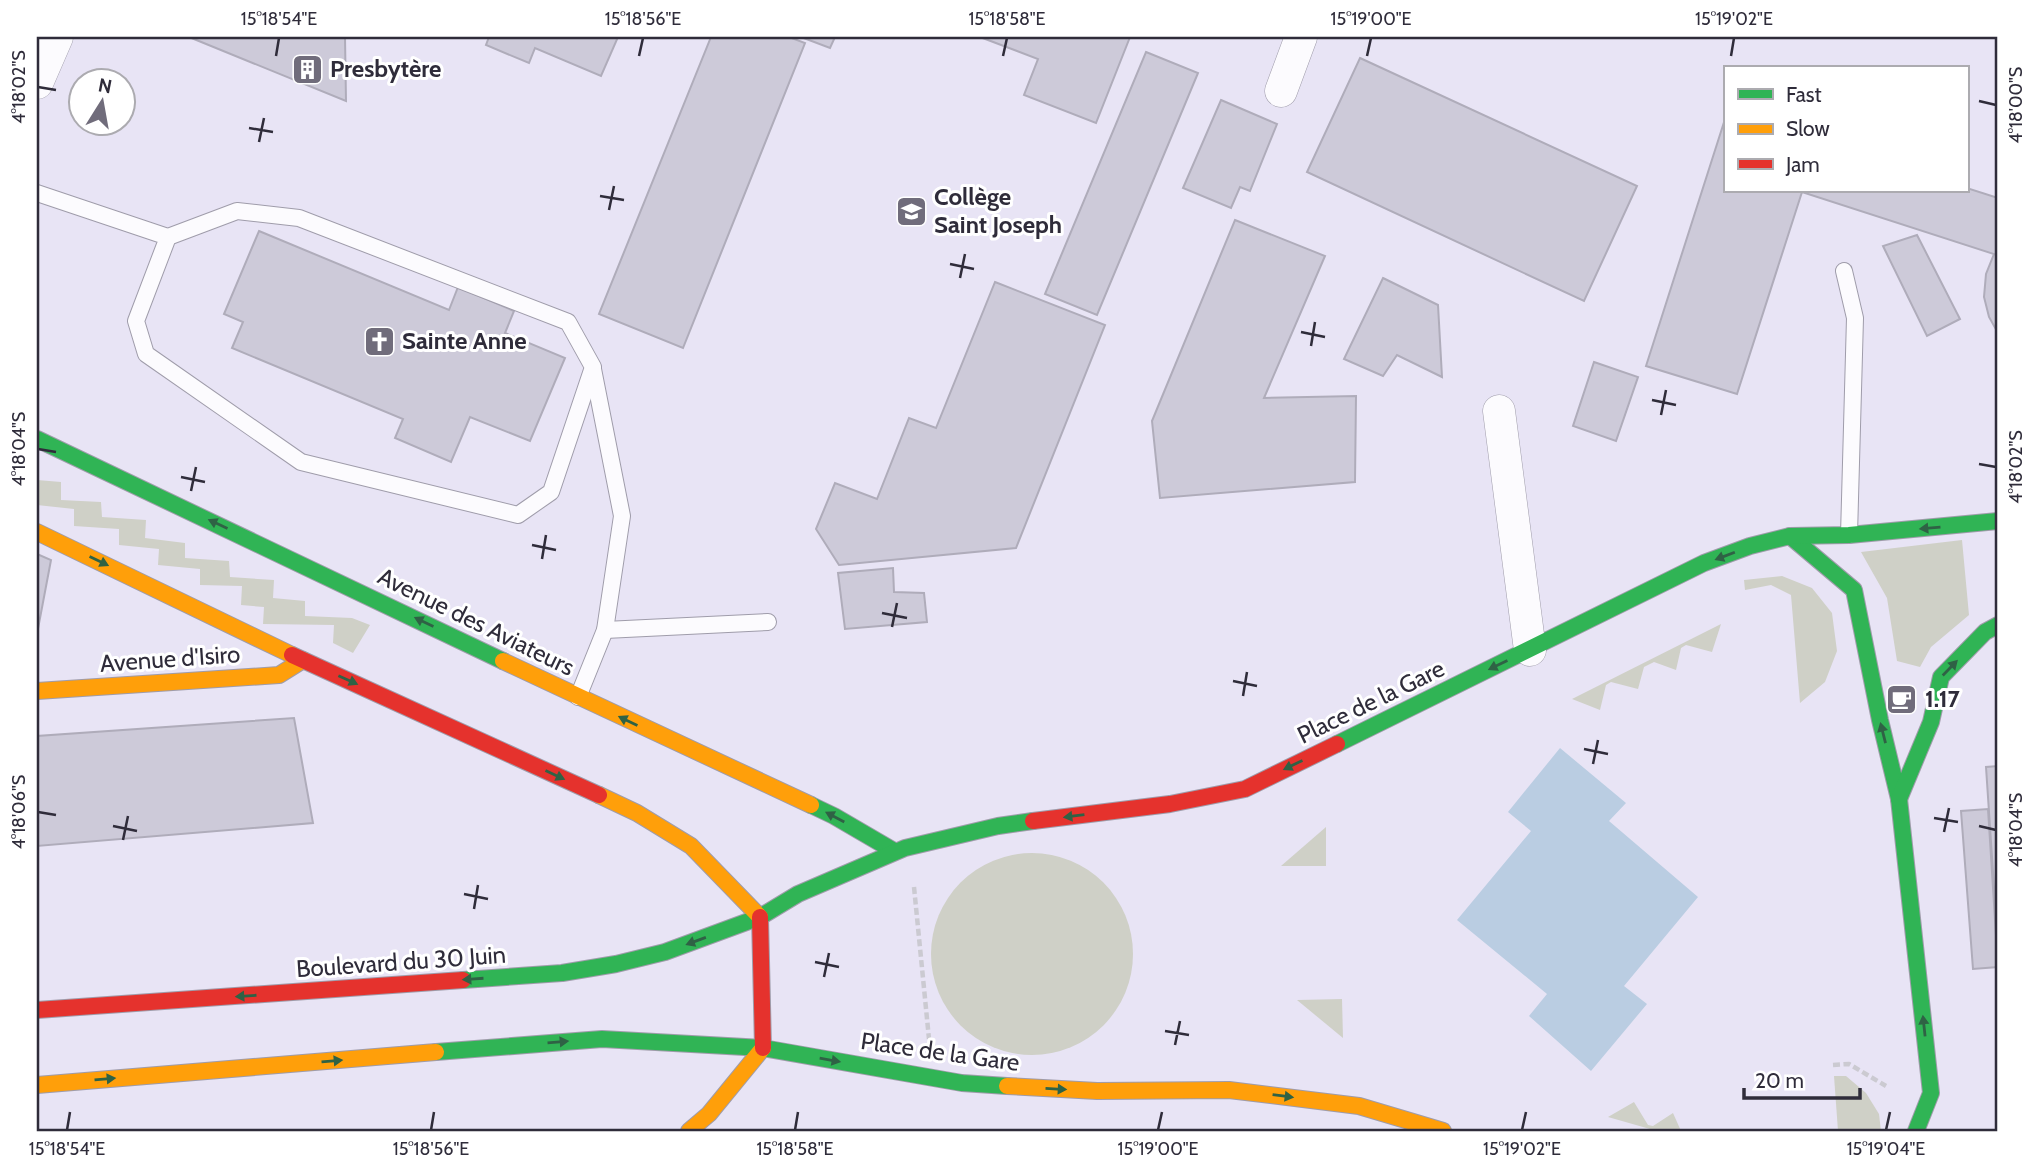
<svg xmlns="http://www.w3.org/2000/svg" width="2035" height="1168" font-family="Cabin,sans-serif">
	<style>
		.green { fill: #cfd0c7 }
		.water { fill: #bacde2 }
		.building { fill: #cdcad9; stroke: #afacba; stroke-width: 2 }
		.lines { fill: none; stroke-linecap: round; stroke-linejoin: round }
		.lane-casing { stroke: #9f9caa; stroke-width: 18 }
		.street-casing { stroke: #9f9caa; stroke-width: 33 }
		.fast-casing { stroke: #9f9caa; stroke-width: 18 }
		.slow-casing { stroke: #9f9caa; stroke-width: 18 }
		.jam-casing { stroke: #9f9caa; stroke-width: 18 }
		.path { stroke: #cbcad1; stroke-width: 4.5; stroke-dasharray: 7 3.5; stroke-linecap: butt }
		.lane { stroke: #fcfbfe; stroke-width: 16 }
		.street { stroke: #fcfbfe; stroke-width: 32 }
		.fast { stroke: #30b455; stroke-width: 16 }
		.slow { stroke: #ff9f0a; stroke-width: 16 }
		.jam { stroke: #e5322d; stroke-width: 16 }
		.oneway { fill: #2f6245 }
		.ticks { fill: none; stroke: #2f2c3a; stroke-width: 2.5 }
		.labels { text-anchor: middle; stroke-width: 6; stroke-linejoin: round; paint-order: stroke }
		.poi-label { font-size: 24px; font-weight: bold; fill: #2f2c3a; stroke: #fff; text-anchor: start }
		.street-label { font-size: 24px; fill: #2f2c3a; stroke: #fff }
		.neatline { fill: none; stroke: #2f2c3a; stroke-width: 2.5 }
		.ticks-label { font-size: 18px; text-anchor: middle; fill: #2f2c3a }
	</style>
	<rect width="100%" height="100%" fill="#e8e4f5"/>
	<!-- green -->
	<g class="green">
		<polygon points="37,480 61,482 61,500 101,502 102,517 146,520 145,538 185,543 185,558 229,561 230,577 274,580 273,598 305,601 305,616 352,618 370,625 353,653 333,643 334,625 263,624 264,607 241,605 242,586 200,585 200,569 158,565 159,549 119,545 119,529 74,526 74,509 37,505"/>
		<polygon points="1962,540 1969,615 1931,647 1920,667 1897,661 1887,598 1861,552"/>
		<polygon points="1782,576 1812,588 1832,613 1837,651 1825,682 1800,703 1791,595 1771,585 1745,590 1744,580"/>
		<polygon points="1721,624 1712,652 1686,645 1681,648 1676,670 1654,662 1644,667 1638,689 1611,682 1606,685 1600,710 1572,699"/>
		<polygon points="1326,827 1326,866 1281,866"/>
		<circle cx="1032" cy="954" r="101"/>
		<polygon points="1342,999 1343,1038 1297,1000"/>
		<polygon points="1834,1076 1846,1076 1866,1093 1879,1114 1881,1131 1838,1131"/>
		<polygon points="1634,1102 1648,1125 1653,1126 1673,1113 1681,1131 1657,1131 1608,1117"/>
	</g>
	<!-- water -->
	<polygon class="water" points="1560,748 1626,803 1609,821 1698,897 1624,986 1647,1004 1591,1071 1529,1016 1547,994 1457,920 1531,831 1508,812"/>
	<!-- building -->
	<g class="building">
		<polygon points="189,37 345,37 346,101"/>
		<polygon points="489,37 618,37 601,76 535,48 529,63 486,45"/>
		<polygon points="711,37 789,37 805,43 683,348 599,314"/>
		<polygon points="801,37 835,37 830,48"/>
		<polygon points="980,37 1130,37 1096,123 1024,95 1038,59"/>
		<polygon points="1146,52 1198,73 1097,315 1045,294"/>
		<polygon points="1360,58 1637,186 1584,301 1307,172"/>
		<polygon points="1221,100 1277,124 1250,191 1240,187 1231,208 1183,188"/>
		<polygon points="1725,119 1725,191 1967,191 1967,188 1998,198 1998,333 1989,317 1984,297 1986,274 1994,254 1802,192 1737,394 1646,366"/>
		<polygon points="1235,220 1325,256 1264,398 1356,396 1355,482 1160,498 1152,421"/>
		<polygon points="259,231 449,310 458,287 514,311 505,333 565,358 530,441 470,417 451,462 395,438 403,419 232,348 243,322 224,314"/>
		<polygon points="1917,235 1960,319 1927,336 1883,246"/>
		<polygon points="1383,278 1438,305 1442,377 1397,355 1383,376 1344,359"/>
		<polygon points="995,282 1105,325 1016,548 839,565 816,529 835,483 877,499 909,418 936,428"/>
		<polygon points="1594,362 1638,377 1616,441 1573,426"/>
		<polygon points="37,554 51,560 37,634"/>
		<polygon points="893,568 894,592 924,593 927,622 845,629 838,573"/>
		<polygon points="294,718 313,823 37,846 37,736"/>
		<polygon points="1998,766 1998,947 1986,767"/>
		<polygon points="1988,809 1998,967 1973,969 1961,811"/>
	</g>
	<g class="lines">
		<defs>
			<g id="lane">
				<polyline points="37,193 168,237 237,211 299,218 568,322 593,367 551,492 518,515 301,462 146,354 136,321 168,237"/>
				<polyline points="1844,271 1855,318 1849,535"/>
				<polyline points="605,630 768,622"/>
				<polyline points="578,697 605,630 622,516 593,369"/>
			</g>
			<g id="street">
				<polyline points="37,83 57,37"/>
				<polyline points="1281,91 1301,37"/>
				<polyline points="1499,411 1530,650"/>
			</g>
			<g id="fast">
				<polyline points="37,439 503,661"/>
				<polyline points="1790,536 1854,590 1880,720 1899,799 1931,1093 1916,1131"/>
				<polyline points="1337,744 1704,563 1750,546 1790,536 1849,535 1998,521"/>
				<polyline points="1899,799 1931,722 1941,677 1985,632 1998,625"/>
				<polyline points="811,805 834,816 894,851"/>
				<polyline points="463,980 562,973 616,964 665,952 760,917 798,894 905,848 998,826 1033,821"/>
				<polyline points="436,1052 602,1039 763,1048 962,1083 1007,1086"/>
			</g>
			<g id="slow">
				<polyline points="37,532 292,655"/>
				<polyline points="503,661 811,805"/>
				<polyline points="37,691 279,675 303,660"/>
				<polyline points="599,795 637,813 691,846 760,917"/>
				<polyline points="37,1085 436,1052"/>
				<polyline points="1007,1086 1097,1091 1229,1090 1359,1106 1443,1131"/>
				<polyline points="689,1131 709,1114 763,1048"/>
			</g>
			<g id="jam">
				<polyline points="292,655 599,795"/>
				<polyline points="1033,821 1170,804 1245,789 1337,744"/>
				<polyline points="760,917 763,1048"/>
				<polyline points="37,1010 463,980"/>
			</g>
		</defs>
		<!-- lane casing -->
		<use href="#lane" class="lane-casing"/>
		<!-- street casing -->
		<use href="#street" class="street-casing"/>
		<!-- fast casing -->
		<use href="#fast" class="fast-casing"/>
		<!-- slow casing -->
		<use href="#slow" class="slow-casing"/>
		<!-- jam casing -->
		<use href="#jam" class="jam-casing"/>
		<!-- path -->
		<g class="path">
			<polyline points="914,887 929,1039"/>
			<polyline points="1833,1065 1849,1064 1886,1086"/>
		</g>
		<!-- lane -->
		<use href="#lane" class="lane"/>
		<!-- street -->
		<use href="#street" class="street"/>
		<!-- fast -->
		<use href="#fast" class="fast"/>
		<!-- slow -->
		<use href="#slow" class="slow"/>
		<!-- jam -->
		<use href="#jam" class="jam"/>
	</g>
	<!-- one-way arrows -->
	<defs><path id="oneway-solid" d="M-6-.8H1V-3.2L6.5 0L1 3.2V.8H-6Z" transform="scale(1.75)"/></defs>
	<g class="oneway">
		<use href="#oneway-solid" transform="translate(218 524) rotate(-155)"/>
		<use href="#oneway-solid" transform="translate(1930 528) rotate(175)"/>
		<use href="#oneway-solid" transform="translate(1725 556) rotate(159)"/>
		<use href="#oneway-solid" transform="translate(99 561) rotate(26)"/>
		<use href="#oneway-solid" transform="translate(424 622) rotate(-154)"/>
		<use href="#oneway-solid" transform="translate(1498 665) rotate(154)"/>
		<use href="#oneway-solid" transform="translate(1950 668) rotate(-46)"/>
		<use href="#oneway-solid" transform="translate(348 680) rotate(24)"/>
		<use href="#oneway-solid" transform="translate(628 721) rotate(-154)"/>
		<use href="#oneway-solid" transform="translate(1883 733) rotate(-104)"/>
		<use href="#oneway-solid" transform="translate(1293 765) rotate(154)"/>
		<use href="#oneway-solid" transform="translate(555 775) rotate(25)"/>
		<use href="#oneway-solid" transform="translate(1074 816) rotate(173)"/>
		<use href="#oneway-solid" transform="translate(835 817) rotate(-152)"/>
		<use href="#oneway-solid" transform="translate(696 941) rotate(160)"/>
		<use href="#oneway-solid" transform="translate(473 979) rotate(176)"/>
		<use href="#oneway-solid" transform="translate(246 996) rotate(176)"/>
		<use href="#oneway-solid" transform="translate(1924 1026) rotate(-96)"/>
		<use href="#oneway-solid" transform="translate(558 1042) rotate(-5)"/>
		<use href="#oneway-solid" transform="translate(830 1060) rotate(10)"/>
		<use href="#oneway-solid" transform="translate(332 1061) rotate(-5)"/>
		<use href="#oneway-solid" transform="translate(105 1079) rotate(-5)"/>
		<use href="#oneway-solid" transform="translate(1056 1089) rotate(3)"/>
		<use href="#oneway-solid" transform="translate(1283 1096) rotate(7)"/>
	</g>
	<!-- ticks -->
	<path class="ticks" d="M276 56 279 38M639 56 643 38M1003 56 1007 38M1367 56 1371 38M1731 56 1734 38M38 87 56 90M1979 101 1996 105M249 128 273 132M259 142 264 118M600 196 624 200M609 210 614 186M950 264 974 269M960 278 965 254M1301 332 1325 337M1311 346 1315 322M1652 400 1676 405M1661 415 1666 390M38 449 56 452M1979 464 1996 467M181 477 205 482M191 491 196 467M532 545 556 550M542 559 546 535M882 613 907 618M892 627 897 603M1233 681 1257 686M1243 696 1247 672M1584 749 1608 754M1593 764 1598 740M38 812 56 815M1934 818 1958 822M113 826 137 831M1979 826 1996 830M1944 832 1949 808M123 840 128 816M464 894 488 899M474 909 478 885M815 962 839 967M824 977 829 953M1165 1031 1189 1035M1175 1045 1180 1021M67 1130 70 1112M431 1130 434 1112M795 1130 798 1112M1158 1130 1162 1112M1522 1130 1526 1112M1886 1130 1890 1112"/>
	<!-- icons -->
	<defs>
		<symbol id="building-square" viewBox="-11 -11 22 22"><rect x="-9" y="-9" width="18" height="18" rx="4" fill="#706c7b" stroke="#fff"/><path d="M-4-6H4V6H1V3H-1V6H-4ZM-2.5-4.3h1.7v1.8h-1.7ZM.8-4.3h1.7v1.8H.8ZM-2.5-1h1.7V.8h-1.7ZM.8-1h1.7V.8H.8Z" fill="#fff"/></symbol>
		<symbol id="school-square" viewBox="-11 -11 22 22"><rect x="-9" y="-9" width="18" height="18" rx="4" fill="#706c7b" stroke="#fff"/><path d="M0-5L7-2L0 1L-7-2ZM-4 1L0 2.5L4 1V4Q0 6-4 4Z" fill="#fff"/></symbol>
		<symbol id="church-square" viewBox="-11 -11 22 22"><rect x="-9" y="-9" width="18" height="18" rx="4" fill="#706c7b" stroke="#fff"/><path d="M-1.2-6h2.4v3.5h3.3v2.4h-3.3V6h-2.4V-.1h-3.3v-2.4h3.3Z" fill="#fff"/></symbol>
		<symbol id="cafe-square" viewBox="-11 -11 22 22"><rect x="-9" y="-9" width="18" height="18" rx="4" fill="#706c7b" stroke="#fff"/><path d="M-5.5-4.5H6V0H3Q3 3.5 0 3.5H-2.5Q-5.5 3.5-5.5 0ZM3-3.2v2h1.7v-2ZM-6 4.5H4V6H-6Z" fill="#fff"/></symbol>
	</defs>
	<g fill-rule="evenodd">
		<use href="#building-square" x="290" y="52" width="35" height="35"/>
		<use href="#school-square" x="894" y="194" width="35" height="35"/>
		<use href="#church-square" x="362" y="324" width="35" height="35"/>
		<use href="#cafe-square" x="1884" y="682" width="35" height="35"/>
	</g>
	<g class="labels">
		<!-- poi labels -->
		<g class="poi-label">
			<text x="330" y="77">Presbytère</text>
			<text x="934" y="205">Collège<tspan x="934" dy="28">Saint Joseph</tspan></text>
			<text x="402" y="349">Sainte Anne</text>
			<text x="1925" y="707">1.17</text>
		</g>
		<!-- street labels -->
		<g class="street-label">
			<text transform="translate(476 622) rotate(26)" y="8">Avenue des Aviateurs</text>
			<text transform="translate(170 659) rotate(-4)" y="8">Avenue d'Isiro</text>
			<text transform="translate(1371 702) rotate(-26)" y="8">Place de la Gare</text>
			<text transform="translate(401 962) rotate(-4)" y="8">Boulevard du 30 Juin</text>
			<text transform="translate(940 1052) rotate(8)" y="8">Place de la Gare</text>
		</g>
	</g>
	<!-- border -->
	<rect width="2035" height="1168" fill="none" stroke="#ffffff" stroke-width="77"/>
	<!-- legend -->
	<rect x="1724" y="66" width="245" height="126" fill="#ffffff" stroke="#acabb0" stroke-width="2"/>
	<rect x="1738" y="89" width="35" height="10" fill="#30b455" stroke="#acabb0" stroke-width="2"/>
	<text x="1786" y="102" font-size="21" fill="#2f2c3a">Fast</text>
	<rect x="1738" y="124" width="35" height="10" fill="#ff9f0a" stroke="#acabb0" stroke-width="2"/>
	<text x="1786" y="136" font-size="21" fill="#2f2c3a">Slow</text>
	<rect x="1738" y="159" width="35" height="10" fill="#e5322d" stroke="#acabb0" stroke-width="2"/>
	<text x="1786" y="172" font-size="21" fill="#2f2c3a">Jam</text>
	<!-- north arrow -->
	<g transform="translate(102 102) rotate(11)"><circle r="33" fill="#ffffff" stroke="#acabb0" stroke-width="2"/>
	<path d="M0-5L12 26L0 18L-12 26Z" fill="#706c7b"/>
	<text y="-10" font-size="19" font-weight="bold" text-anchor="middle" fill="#2f2c3a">N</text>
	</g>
	<!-- scale -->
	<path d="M1744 1088v10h116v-10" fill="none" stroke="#2f2c3a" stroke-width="3.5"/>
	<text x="1755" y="1088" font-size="21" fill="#2f2c3a" stroke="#ffffff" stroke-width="5" paint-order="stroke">20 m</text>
	<rect x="38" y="38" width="1958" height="1092" class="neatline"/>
	<g class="ticks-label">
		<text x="279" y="25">15°18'54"E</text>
		<text x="643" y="25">15°18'56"E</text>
		<text x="1007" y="25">15°18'58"E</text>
		<text x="1371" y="25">15°19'00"E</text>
		<text x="1734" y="25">15°19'02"E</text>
		<text transform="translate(19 87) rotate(-90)" y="6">4°18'02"S</text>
		<text transform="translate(2016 105) rotate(-90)" y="6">4°18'00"S</text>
		<text transform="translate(19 449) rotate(-90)" y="6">4°18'04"S</text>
		<text transform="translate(2016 467) rotate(-90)" y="6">4°18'02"S</text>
		<text transform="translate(19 812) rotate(-90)" y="6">4°18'06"S</text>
		<text transform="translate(2016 830) rotate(-90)" y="6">4°18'04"S</text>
		<text x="67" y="1155">15°18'54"E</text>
		<text x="431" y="1155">15°18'56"E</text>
		<text x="795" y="1155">15°18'58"E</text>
		<text x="1158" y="1155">15°19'00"E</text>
		<text x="1522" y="1155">15°19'02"E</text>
		<text x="1886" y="1155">15°19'04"E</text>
	</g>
</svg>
